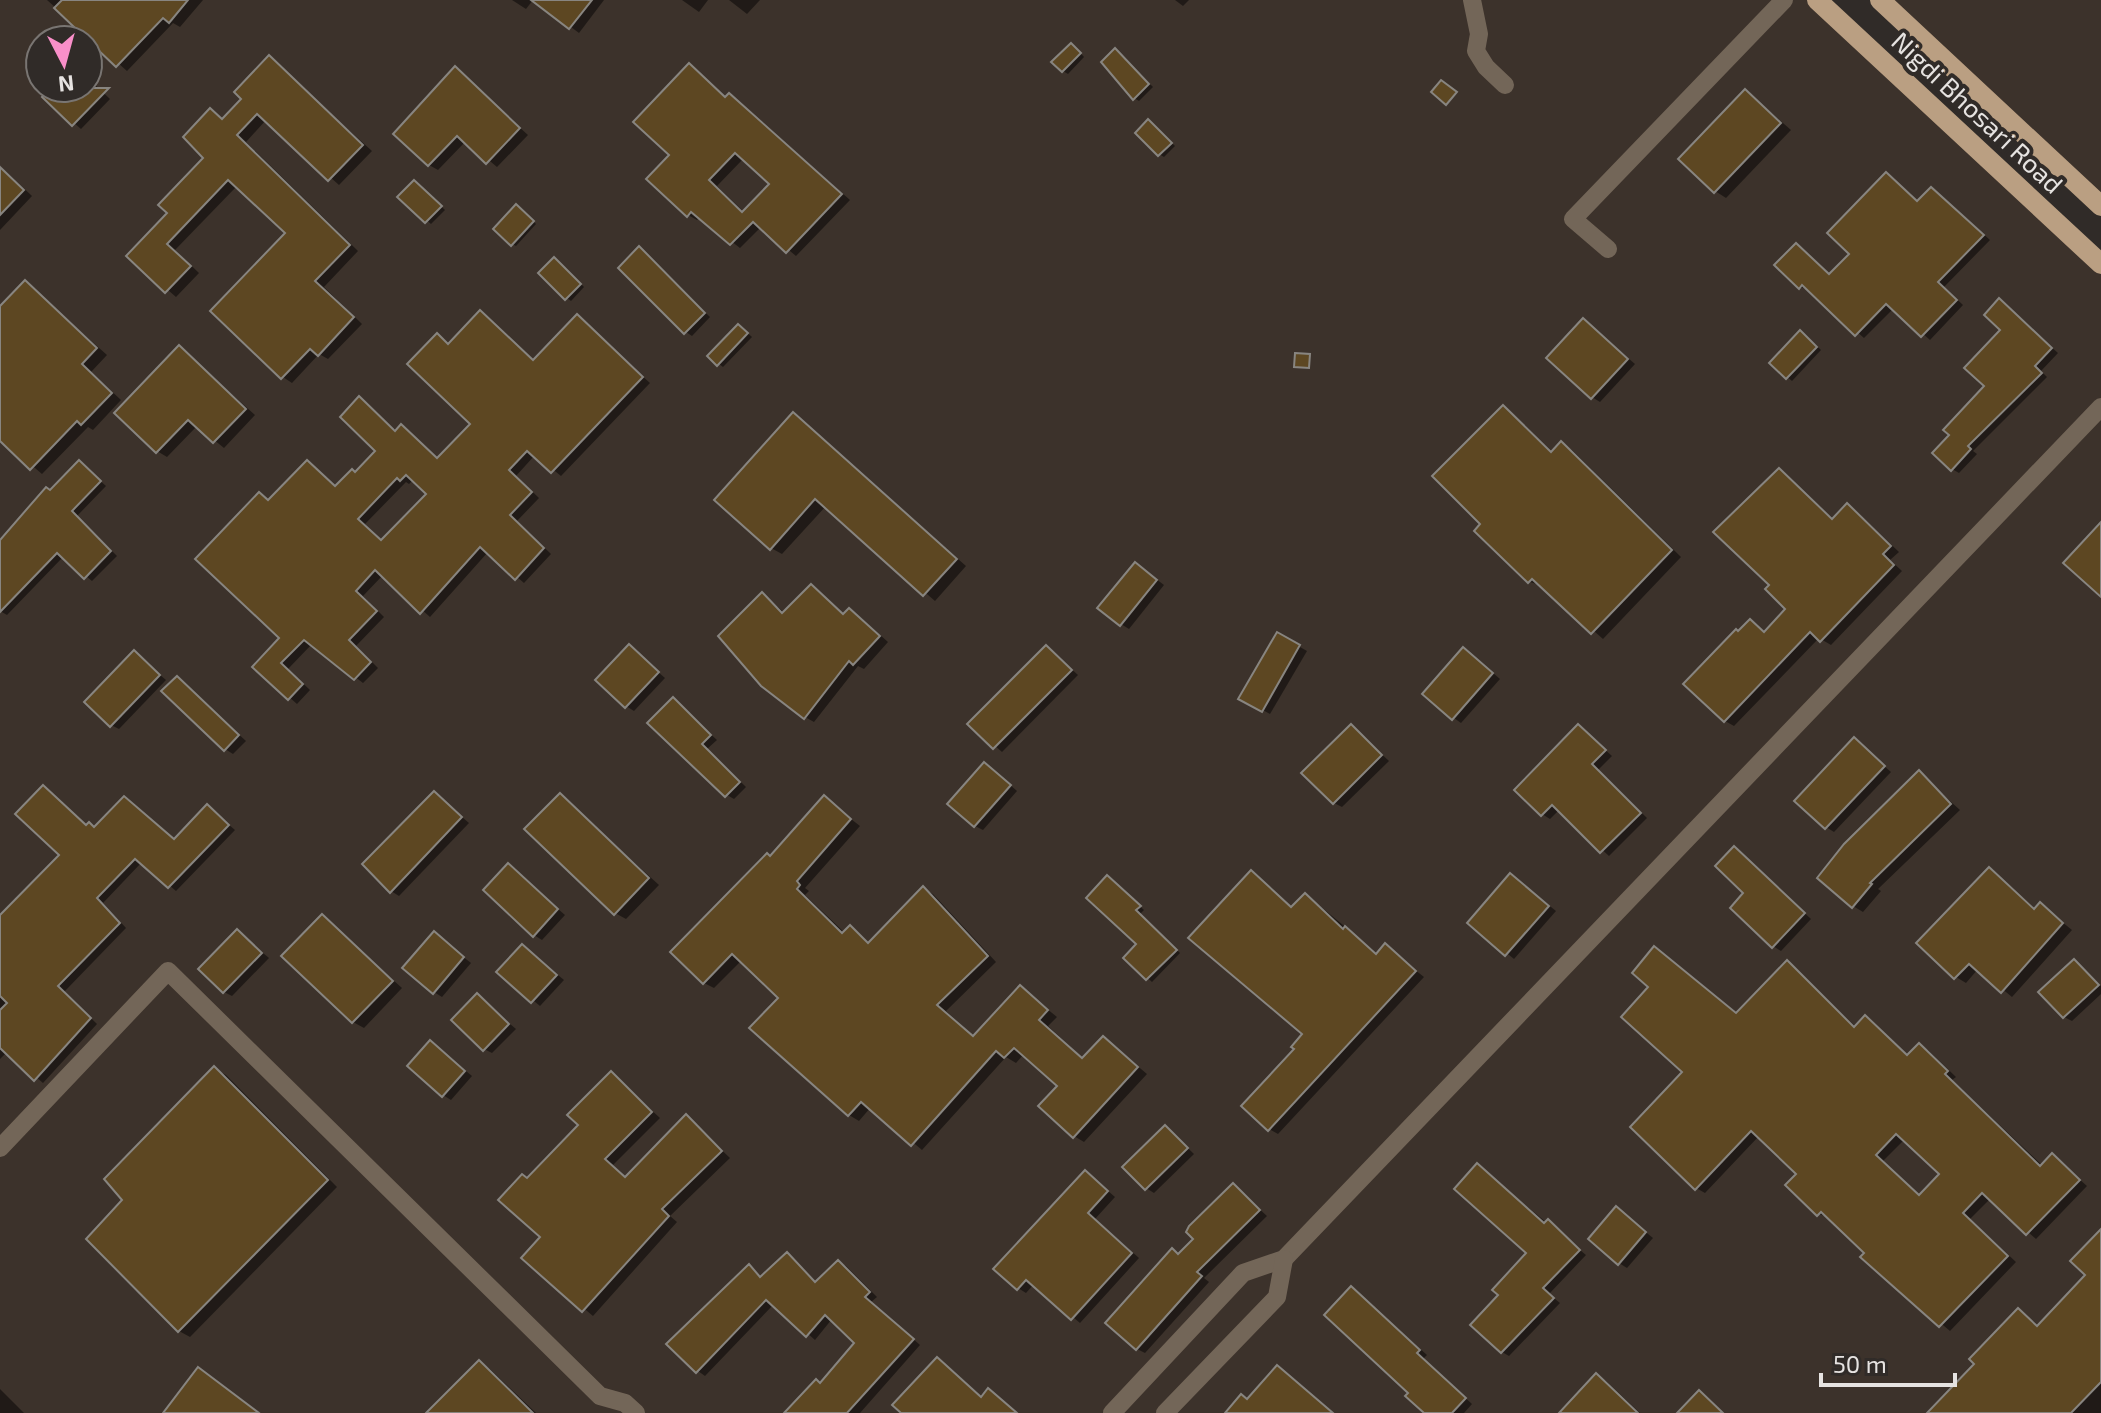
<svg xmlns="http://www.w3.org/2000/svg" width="2101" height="1413" viewBox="0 0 2101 1413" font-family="'Exo 2',sans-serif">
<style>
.built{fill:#3c322b;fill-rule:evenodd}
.shadow{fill:#0007;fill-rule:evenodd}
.building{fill:#5d4722;stroke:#888580;stroke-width:2;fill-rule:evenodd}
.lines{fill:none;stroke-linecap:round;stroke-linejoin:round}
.minor{stroke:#736658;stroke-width:18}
.major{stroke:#ba9f82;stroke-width:20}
.labels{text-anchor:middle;stroke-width:8;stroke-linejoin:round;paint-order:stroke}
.street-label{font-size:26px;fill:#e6e3e1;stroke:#302b28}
</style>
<rect width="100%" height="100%" fill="#302b28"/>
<g class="built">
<path d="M0,0h1809l292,270v1143h-2101zM40,40h48v48h-48z"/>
<polygon points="1891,0 2101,0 2101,196"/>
</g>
<g class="shadow">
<polygon points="47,0 203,0 180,27 173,23 127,71"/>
<polygon points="512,0 533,0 526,9"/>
<polygon points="535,0 604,0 579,33"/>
<polygon points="682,0 708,0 699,12"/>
<polygon points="729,0 760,0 747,14"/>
<polygon points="1175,0 1189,0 1183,6"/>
<polygon points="1076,48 1084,57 1068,74 1063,71"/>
<polygon points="1115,50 1153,87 1139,101 1134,98"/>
<polygon points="269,58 372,151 339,185 266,120 246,142 358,251 324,287 362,324 328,359 319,354 292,383 283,377 287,233 237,186 175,250 199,273 176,297 129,256 170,213 206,158 211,111 224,120 244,99"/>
<path d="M689,66l38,32 2,-3 9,6 112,99 -54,56 -35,-29 -21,21 -40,-31 -3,3 -9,-5zM744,158l28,26 -28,28 -27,-26z"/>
<polygon points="455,69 528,135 497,167 466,141 438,170 429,165"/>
<polygon points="88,78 110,99 81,129 44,97 53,88 88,88"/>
<polygon points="1746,91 1791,130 1726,198 1715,191"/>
<polygon points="1153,125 1175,146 1164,157 1159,154"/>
<polygon points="0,166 32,196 0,230"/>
<polygon points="1886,175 1918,202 1931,189 1939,194 1990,240 1944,287 1963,305 1930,340 1894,308 1864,338 1809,290 1800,287 1796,245 1831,275 1852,254"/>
<polygon points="419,185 445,210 431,224 400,197"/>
<polygon points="520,209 536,224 516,246 512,244"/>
<polygon points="639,249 710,317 692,336 686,332"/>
<polygon points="559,262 584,287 571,301 567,298"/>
<polygon points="25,282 107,355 91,372 121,400 93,430 88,427 42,474 0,438 0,309"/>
<polygon points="2000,301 2058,353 2041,371 2047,377 1973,451 1977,454 1959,473 1952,469 1951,435 1987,386 2003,330"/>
<path d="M481,313l54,48 42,-44 73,66 -89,93 -26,-21 -19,21 23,22 -22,23 34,33 -27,29 -36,-31 -58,65 -47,-42 -20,21 21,21 -28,29 22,22 -15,15 -51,-39 -24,25 22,21 -13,14 -42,-37 27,-29 -23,-144 11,7 37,-39 30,25 20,-13 21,-23 -19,-52 38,32 5,-4 8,5 29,27 34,-36 -36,-87 13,9zM414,479l15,14 -46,48 -18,-17 41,-42 3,2z"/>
<polygon points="1584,320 1635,364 1600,402 1592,397"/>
<polygon points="743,329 752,337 723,367 719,364"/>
<polygon points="1805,335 1821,350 1792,381 1771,363"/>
<polygon points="179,347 255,415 224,448 197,426 167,457 157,451"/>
<polygon points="1503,407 1553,452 1561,444 1572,450 1681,557 1603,639 1543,586 1530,582 1477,531 1483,524"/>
<polygon points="794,415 966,566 935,601 826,506 782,554 771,548"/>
<polygon points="79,462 106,486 77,516 117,556 92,581 63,557 7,615 0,611 0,541"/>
<polygon points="1779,471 1834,519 1847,506 1856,511 1899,552 1890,560 1902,571 1831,645 1819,638 1734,726 1725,721 1739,633 1751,621 1766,632 1788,609 1772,585"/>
<polygon points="1143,569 1164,585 1129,629 1121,624"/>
<polygon points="811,586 845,615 850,610 859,616 888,642 864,669 858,666 814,722 805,717 762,594 785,613"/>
<polygon points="1277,634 1307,651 1270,714 1241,698"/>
<polygon points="629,647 665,678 634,711 626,706"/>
<polygon points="1047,647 1078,675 1002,752 970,724"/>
<polygon points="134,653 166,680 119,729 111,725"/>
<polygon points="1471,654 1500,679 1461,723 1454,718"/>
<polygon points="177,678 246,741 233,754 225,749"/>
<polygon points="673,700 717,740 707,749 746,787 734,799 727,795"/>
<polygon points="1351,726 1389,761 1342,807 1334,803"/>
<polygon points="1579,726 1612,756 1598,770 1647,818 1609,856 1559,810 1550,819 1542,814"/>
<polygon points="1854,740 1891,772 1834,832 1826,827"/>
<polygon points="992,769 1017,791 983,830 975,826"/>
<polygon points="1919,773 1960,810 1878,889 1881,891 1863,912 1853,906"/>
<polygon points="44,787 87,826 96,828 125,798 175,840 208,807 235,830 176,891 142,862 103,903 126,928 64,992 97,1024 43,1083 7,1052 0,1059 0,918 62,855"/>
<polygon points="434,793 469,823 399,896 391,891"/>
<polygon points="560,795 659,885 626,919 615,913"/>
<polygon points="824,798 860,826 805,888 809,891 805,895 845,933 850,928 870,944 924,889 933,894 996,962 946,1011 975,1037 1020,987 1057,1017 1048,1026 1084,1059 1104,1038 1147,1074 1084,1142 1074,1136 1060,1086 1024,1054 1016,1063 1006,1057 922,1150 871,1107 859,1121 849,1115 752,1028 781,998 742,960 714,988 704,983 772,858"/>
<polygon points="1735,849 1811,919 1781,951 1773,946 1746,893"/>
<polygon points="508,866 565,915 542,940 534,935"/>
<polygon points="1990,869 2036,910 2041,905 2072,930 2012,997 1978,969 1966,983 1956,977"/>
<polygon points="1251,872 1293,908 1305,896 1314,901 1378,954 1385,946 1424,977 1278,1134 1269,1129 1305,1034"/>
<polygon points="1511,875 1556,911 1514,959 1470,923"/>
<polygon points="1112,880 1144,910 1140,914 1180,953 1152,982 1126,958 1139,944"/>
<polygon points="322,916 402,988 364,1028 353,1022"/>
<polygon points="238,932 269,958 232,996 224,992"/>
<polygon points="434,934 471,963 442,997 434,992"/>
<polygon points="523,946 564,980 540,1006 499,972"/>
<polygon points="2075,961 2101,986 2101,994 2072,1021 2064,1017"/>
<path d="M1788,963l68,64 9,-9 44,38 10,-11 9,5 28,27 -4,3 91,86 10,-10 34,30 -51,53 -46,-40 -20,20 46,43 -66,69 -87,-74 3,-4 -37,-36 -11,-3 -19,-40 -40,-38 -54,57 -9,-5 42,-174zM1905,1139l37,35 -21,22 -38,-35z"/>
<polygon points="477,996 516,1029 492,1053 484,1049"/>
<polygon points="431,1042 472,1076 451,1100 443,1095"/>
<polygon points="215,1069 226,1075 337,1187 190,1337 179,1331 124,1200"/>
<polygon points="611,1073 660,1118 613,1165 627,1178 687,1117 730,1158 670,1216 677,1222 593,1316 524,1258 543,1237 528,1180 580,1125"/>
<polygon points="1166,1127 1194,1154 1154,1193 1146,1188"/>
<polygon points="1478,1166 1586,1255 1549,1294 1560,1303 1509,1356 1502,1352 1501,1295 1528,1253"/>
<polygon points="1086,1172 1115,1197 1095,1219 1139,1258 1080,1323 1034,1284 1026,1293 1018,1288"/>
<polygon points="1233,1185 1267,1216 1204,1278 1209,1282 1145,1353 1137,1349 1180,1255"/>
<polygon points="1617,1209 1653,1238 1627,1268 1619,1263"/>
<polygon points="2101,1232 2101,1413 1930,1413 1977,1364 2019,1310 2039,1326 2088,1275"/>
<polygon points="787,1254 817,1283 838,1262 846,1266 877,1297 871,1302 920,1345 860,1413 787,1413 821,1384 857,1343 832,1319 815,1340 774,1304 705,1376 698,1371 749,1267 762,1277"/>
<polygon points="1352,1288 1427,1355 1423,1359 1472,1404 1464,1413 1427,1413"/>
<polygon points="479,1362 490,1369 536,1413 442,1413"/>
<polygon points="1596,1375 1606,1381 1640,1413 1562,1413"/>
<polygon points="0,1389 24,1413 0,1413"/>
</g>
<g class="building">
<polygon points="62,0 188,0 169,23 163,18 116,67 54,8"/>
<polygon points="531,0 592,0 569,29"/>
<polygon points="1071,43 1081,53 1062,72 1051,62"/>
<polygon points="1115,48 1149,84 1133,100 1101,62"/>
<polygon points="269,55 363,145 328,181 257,114 237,135 350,245 315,281 354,317 318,356 310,349 281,379 210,311 285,233 228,180 167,244 191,266 165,293 126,256 167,213 158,205 203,158 183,137 210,108 222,119 241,99 234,92"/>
<path d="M689,63l36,34 4,-4 113,101 -56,59 -33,-31 -23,23 -39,-33 -4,5 -41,-38 23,-24 -36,-33zM735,153l34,31 -27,28 -33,-32z"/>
<polygon points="455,66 520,128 486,164 457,136 428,166 393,134"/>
<polygon points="1441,80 1457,92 1446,105 1431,92"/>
<polygon points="50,88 109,88 72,126 42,97"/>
<polygon points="1745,89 1781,123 1714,193 1678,159"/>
<polygon points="1148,119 1172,143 1158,156 1135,133"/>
<polygon points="0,167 24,190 0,215"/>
<polygon points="1886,172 1917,201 1931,187 1984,235 1938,282 1957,300 1921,337 1886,304 1855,336 1802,285 1799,289 1774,265 1796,243 1829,274 1849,254 1827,233"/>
<polygon points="414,180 442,206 425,223 397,197"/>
<polygon points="516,204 534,221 511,246 493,229"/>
<polygon points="639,246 705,313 684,334 618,268"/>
<polygon points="554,257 581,284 565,300 538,273"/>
<polygon points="25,280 97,348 82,364 112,393 81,425 77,421 30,470 0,441 0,306"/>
<polygon points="1999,298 2052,348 2035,366 2042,373 1968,446 1971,449 1951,471 1932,453 1949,435 1943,430 1984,386 1964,368 2000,330 1984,315"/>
<path d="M480,310l53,50 44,-46 66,63 -92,96 -24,-22 -18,19 23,22 -22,23 34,33 -29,32 -35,-33 -60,67 -45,-44 -19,21 21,20 -28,29 22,22 -17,18 -50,-40 -23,23 22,21 -15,16 -36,-33 27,-29 -84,-79 64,-67 9,8 39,-40 28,26 17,-17 3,3 20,-21 -35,-34 19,-21 36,35 6,-7 36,34 33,-34 -63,-60 30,-31 11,11zM406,475l20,19 -45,46 -23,-21 39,-41 3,3z"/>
<polygon points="1583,318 1628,359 1591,399 1546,358"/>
<polygon points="738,324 748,333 717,366 707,356"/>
<polygon points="1800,330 1817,347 1786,379 1769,363"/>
<polygon points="179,345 246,409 213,443 188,420 156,453 114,413"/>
<polygon points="1295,353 1310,354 1309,368 1294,367"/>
<polygon points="1503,405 1551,452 1561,441 1672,550 1591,634 1532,579 1528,583 1474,531 1480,524 1432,476"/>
<polygon points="793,412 957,559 923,596 815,499 770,550 714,500"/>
<polygon points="79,460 101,481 72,511 111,551 84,579 57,553 0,612 0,540 46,487 50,490"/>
<polygon points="1779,468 1832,519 1847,503 1891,546 1883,554 1894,565 1820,642 1810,632 1724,722 1683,684 1736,629 1738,631 1750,619 1764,632 1785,609 1765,589 1769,585 1713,532"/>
<polygon points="2101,522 2101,597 2063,563"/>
<polygon points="1135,562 1157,580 1120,626 1097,608"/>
<polygon points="811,584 843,614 849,608 880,636 853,665 849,661 804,719 761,686 718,636 762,592 782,613"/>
<polygon points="1277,632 1300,645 1262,712 1238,699"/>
<polygon points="629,644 659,672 625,708 595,680"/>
<polygon points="1046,645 1072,670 993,749 967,724"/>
<polygon points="1463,647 1493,673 1452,720 1422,694"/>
<polygon points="134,650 160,675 110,727 84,702"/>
<polygon points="177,676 239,735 224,751 161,691"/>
<polygon points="673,697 711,735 702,744 740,782 725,797 647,723"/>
<polygon points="1351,724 1382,755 1333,804 1301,773"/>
<polygon points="1578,724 1606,750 1592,764 1641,813 1600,853 1552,805 1541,816 1514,790"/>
<polygon points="1854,737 1885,766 1825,829 1794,801"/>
<polygon points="984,762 1011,785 974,827 947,804"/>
<polygon points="1919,770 1951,804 1870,883 1872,884 1852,908 1817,878 1844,844"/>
<polygon points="43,785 86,825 89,822 94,827 124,796 174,839 207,804 229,825 168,888 135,859 97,898 120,923 58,986 91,1018 34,1081 0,1048 0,1010 7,1003 0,996 0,915 59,855 15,814"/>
<polygon points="434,791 462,817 390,893 362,864"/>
<polygon points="560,793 649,878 614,915 524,829"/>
<polygon points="824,795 851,819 797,881 800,885 797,889 842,933 850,925 868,943 923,886 988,956 937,1005 973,1036 1020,985 1048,1010 1039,1020 1082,1058 1103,1036 1138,1067 1073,1138 1038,1106 1057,1086 1014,1048 1004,1058 996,1051 911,1146 861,1102 848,1116 749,1028 778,998 732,954 703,984 670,952 767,853 770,856"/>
<polygon points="1734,846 1805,913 1772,948 1730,908 1743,893 1715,866"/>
<polygon points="508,863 558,909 533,937 483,890"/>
<polygon points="1989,867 2034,909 2040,902 2063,923 2001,993 1969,964 1954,979 1916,943"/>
<polygon points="1251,870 1291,907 1305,893 1343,929 1345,926 1376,954 1385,943 1416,971 1268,1131 1241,1106 1294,1049 1291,1047 1302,1034 1188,938"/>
<polygon points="1510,873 1549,906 1505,956 1467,923"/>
<polygon points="1107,875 1141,906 1136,910 1177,950 1146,980 1123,958 1136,944 1086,898"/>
<polygon points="322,914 393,981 352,1023 281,956"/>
<polygon points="237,929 262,953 223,993 198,969"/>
<polygon points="434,931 464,957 433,994 402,968"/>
<polygon points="522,944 557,975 531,1003 496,972"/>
<path d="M1654,946l82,67 51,-53 67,67 11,-12 42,40 12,-12 29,28 -3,3 95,92 12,-13 28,27 -54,55 -44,-42 -19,20 45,43 -69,71 -79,-70 4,-4 -43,-41 -4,4 -32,-31 11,-11 -45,-43 -56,59 -65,-63 52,-55 -61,-55 27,-30 -16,-14zM1896,1134l43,40 -20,21 -43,-40z"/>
<polygon points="2074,959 2099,985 2063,1018 2038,992"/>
<polygon points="477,993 509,1024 483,1051 451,1020"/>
<polygon points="430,1040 465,1071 442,1097 407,1066"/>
<polygon points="214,1066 328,1180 178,1332 86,1239 122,1200 104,1179"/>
<polygon points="611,1071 652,1112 605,1159 625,1177 686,1114 722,1151 662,1209 669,1216 582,1312 521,1258 540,1237 498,1200 522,1174 527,1178 578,1125 567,1115"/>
<polygon points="1165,1125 1188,1148 1145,1190 1122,1167"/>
<polygon points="1477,1163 1544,1223 1548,1219 1580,1250 1543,1288 1554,1298 1501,1353 1470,1325 1498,1295 1492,1290 1526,1253 1454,1189"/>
<polygon points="1085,1170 1108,1191 1088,1213 1132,1253 1071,1320 1026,1280 1017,1290 993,1269"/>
<polygon points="1233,1183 1260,1210 1197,1272 1202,1276 1136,1350 1105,1323 1172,1248 1178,1254 1193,1239 1186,1232 1189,1226"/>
<polygon points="1616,1206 1646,1232 1618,1265 1588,1239"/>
<polygon points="2101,1229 2101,1382 2071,1413 1927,1413 1974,1364 1969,1359 2018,1308 2037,1326 2085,1275 2070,1261"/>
<polygon points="787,1252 815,1282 838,1260 870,1292 865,1297 914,1339 847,1413 784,1413 816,1379 820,1383 854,1343 825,1315 806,1337 766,1300 696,1373 666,1344 749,1264 760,1277"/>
<polygon points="1351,1286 1420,1350 1417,1353 1466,1398 1452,1413 1424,1413 1405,1396 1408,1393 1324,1315"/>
<polygon points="937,1357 981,1397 988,1388 1017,1413 901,1413 892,1405"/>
<polygon points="479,1360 533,1413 426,1413"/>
<polygon points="1277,1365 1333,1413 1225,1413 1241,1394 1247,1399"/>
<polygon points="198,1367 259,1413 163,1413"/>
<polygon points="1596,1373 1638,1413 1559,1413"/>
<polygon points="1699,1390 1723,1413 1677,1413"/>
</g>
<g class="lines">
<g class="minor">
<polyline points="1472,0 1479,34 1476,51 1486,67 1505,85"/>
<polyline points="1608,249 1573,219 1784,0"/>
<polyline points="0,1148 168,971 600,1396 625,1403 636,1413"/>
<polyline points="1112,1413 1243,1273 1284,1259 2101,407"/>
<polyline points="1165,1413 1277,1297 1284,1259"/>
</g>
<g class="major">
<polyline points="1817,0 2101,264"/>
<polyline points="1880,0 2101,206"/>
</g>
</g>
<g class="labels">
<g class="street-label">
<text transform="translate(1977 113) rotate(43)" y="9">Nigdi Bhosari Road</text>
</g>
</g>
<g transform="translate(64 64) rotate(174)"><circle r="38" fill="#302b28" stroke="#797572" stroke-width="2"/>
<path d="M0-6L14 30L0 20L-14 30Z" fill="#f98fc9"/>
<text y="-12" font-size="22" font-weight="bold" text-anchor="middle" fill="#e6e3e1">N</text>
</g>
<path d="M1821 1373v12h134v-12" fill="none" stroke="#e6e3e1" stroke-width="4"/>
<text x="1833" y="1373" font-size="24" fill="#e6e3e1" stroke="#302b28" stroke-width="6" paint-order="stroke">50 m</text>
</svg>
